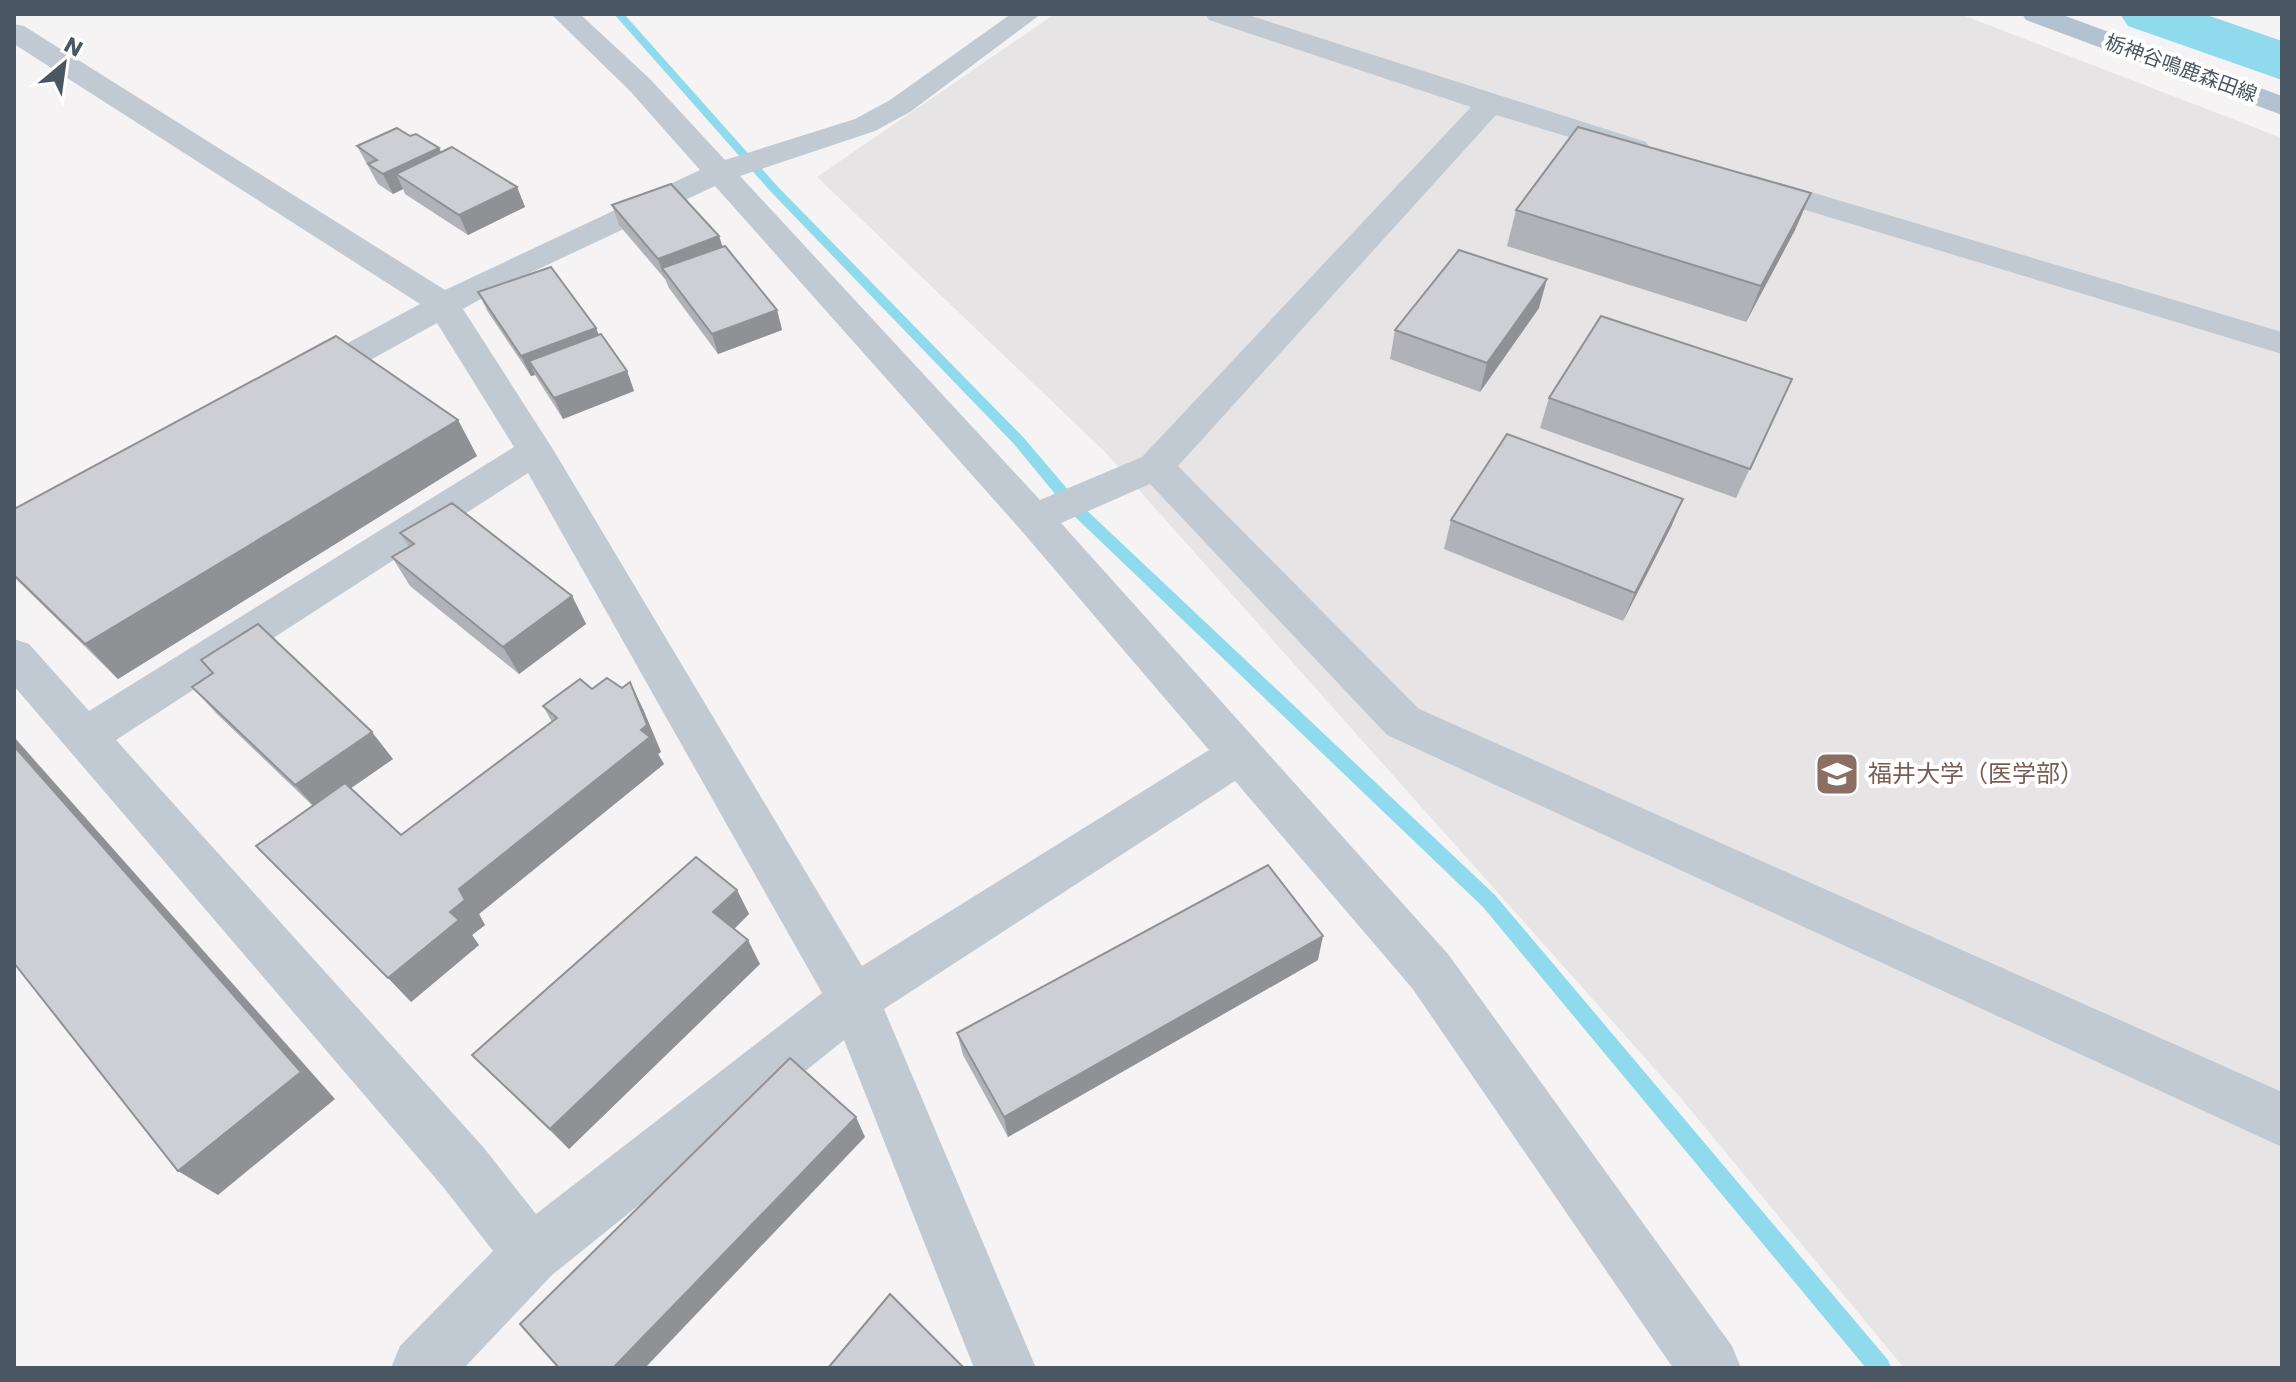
<svg xmlns="http://www.w3.org/2000/svg" width="2296" height="1382" viewBox="0 0 2296 1382" font-family="Poppins,'Noto Sans JP',sans-serif">
<style>
.education{fill:#e6e4e5}
.lines{fill:none;stroke-linecap:round;stroke-linejoin:round}
.stream{fill:#90daee;fill-rule:evenodd}
.river{fill:#90daee;fill-rule:evenodd}
.minor{fill:#c1cad2;fill-rule:evenodd}
.major{fill:#b3c2d1;fill-rule:evenodd}
.wall{fill:#b0b2b7}
.shaded-wall{fill:#909195}
.building{fill:#cdcfd5;stroke:#909195;stroke-width:2}
.labels{text-anchor:middle;stroke-width:8;stroke-linejoin:round;paint-order:stroke}
.far-street-label{font-size:20px;fill:#4a5661;stroke:#fff}
.education-label{font-size:24px;fill:#785e54;stroke:#fff;text-anchor:start}
</style>
<rect width="100%" height="100%" fill="#f5f3f3"/>
<polygon class="education" points="1055,14 1960,14 2282,138 2282,1368 1904,1368 1679,1096 1105,452 817,177"/>
<g class="lines">
<polygon class="stream" points="614,14 624,14 779,188 1024,438 1080,504 1495,895 1888,1360 1891,1368 1866,1368 1483,907 1070,512 1014,444 771,192"/>
<polygon class="river" points="2120,14 2204,14 2282,41 2282,80 2128,26"/>
<g class="minor">
<path d="M551,14h29l70,65 75,81 130,-41 35,-19 121,-86h30l-131,98 -35,19 -135,45 300,324 102,-43 329,-350 -262,-87 -4,-6h40l401,128 4,6 -4,6 -11,3 -139,-42 -318,351 241,243 863,383v55l-895,-412 -237,-251 -89,39 387,431 284,392 9,22h-68l-261,-380 -177,-207 -351,228 152,359h-62l-130,-328 -292,235 -88,93h-73l9,-22 93,-95 -49,-63 -430,-502v-47l15,5 60,67 425,-264 -77,-124 -117,65 -13,4 -13,-4 -5,-8 5,-8 126,-68 -406,-260v-20l10,2 421,264 255,-120 -70,-79zM715,186l305,343 189,221 -347,216 -308,-515 -91,-142 46,-26zM528,473l294,520 -286,221 -52,-66 -368,-408z"/>
<polygon points="1750,174 2282,332 2282,354 1739,190 1734,183 1739,176"/>
</g>
<polygon class="major" points="2022,14 2060,14 2282,96 2282,115 2026,20"/>
</g>
<g class="wall">
<polygon points="410,136 439,148 441,152 517,187 525,207 468,235 405,194 403,189 393,194 378,184 357,146"/>
<polygon points="1811,193 1795,230 1746,322 1507,246 1516,210"/>
<polygon points="612,205 719,236 723,247 777,310 782,330 718,354 669,288 665,279 619,225"/>
<polygon points="478,292 596,328 599,335 627,371 634,391 563,419 535,375 531,376 488,312"/>
<polygon points="1539,308 1480,392 1390,359 1395,330"/>
<polygon points="1792,379 1736,498 1540,428 1549,398"/>
<polygon points="458,420 477,456 118,679 14,577 14,509"/>
<polygon points="1683,499 1671,527 1623,621 1444,549 1451,520"/>
<polygon points="400,533 572,596 586,624 519,674 410,586 392,557 409,547"/>
<polygon points="201,660 393,759 351,788 401,835 552,722 543,706 592,689 643,709 661,752 658,754 664,764 479,914 485,925 472,935 479,945 411,1002 313,806 217,714 192,687 212,673"/>
<polygon points="737,890 749,914 734,929 760,964 569,1149 472,1055"/>
<polygon points="1318,960 1008,1137 963,1055 957,1033"/>
</g>
<g class="shaded-wall">
<polygon points="439,148 448,168 396,174 403,189 393,194 383,174"/>
<polygon points="517,187 525,207 468,235 459,215"/>
<polygon points="1811,193 1795,230 1746,322 1761,286"/>
<polygon points="719,236 725,256 662,268 665,279 658,259"/>
<polygon points="1547,279 1539,308 1480,392 1487,363"/>
<polygon points="777,310 782,330 718,354 712,334"/>
<polygon points="596,328 604,348 529,361 535,375 531,376 521,356"/>
<polygon points="627,371 634,391 563,419 554,398"/>
<polygon points="458,420 477,456 118,679 85,644"/>
<polygon points="1683,499 1671,527 1623,621 1635,593"/>
<polygon points="572,596 586,624 519,674 503,647"/>
<polygon points="630,682 643,709 661,752 658,754 664,764 479,914 485,925 472,935 479,945 411,1002 388,978 450,912 459,889 641,730"/>
<polygon points="372,732 393,759 318,811 295,785"/>
<polygon points="14,737 335,1099 218,1195 178,1171 14,746"/>
<polygon points="737,890 749,914 726,937 713,912"/>
<polygon points="1323,936 1318,960 1008,1137 1004,1117"/>
<polygon points="748,940 760,964 569,1149 550,1129"/>
<polygon points="856,1117 865,1137 645,1368 613,1368"/>
</g>
<g class="building">
<polygon points="1578,127 1811,193 1761,286 1516,210"/>
<polygon points="397,128 410,136 416,134 439,148 383,174 368,164 377,160 357,146"/>
<polygon points="452,147 517,187 459,215 396,174"/>
<polygon points="671,184 719,236 658,259 612,205"/>
<polygon points="725,246 777,310 712,334 662,268"/>
<polygon points="1459,250 1547,279 1487,363 1395,330"/>
<polygon points="551,267 596,328 521,356 478,292"/>
<polygon points="1601,316 1792,379 1750,469 1549,398"/>
<polygon points="601,334 627,371 554,398 529,361"/>
<polygon points="336,336 458,420 85,644 14,575 14,509"/>
<polygon points="1507,434 1683,499 1635,593 1451,520"/>
<polygon points="452,503 572,596 503,647 392,557 414,544 400,533"/>
<polygon points="258,624 372,732 295,785 192,687 213,673 201,660"/>
<polygon points="607,678 622,688 630,682 647,725 641,730 650,737 459,889 465,900 450,912 459,920 388,978 256,846 345,783 401,835 557,718 543,706 580,679 592,689"/>
<polygon points="14,746 301,1072 178,1171 14,963"/>
<polygon points="696,857 737,890 713,912 748,940 550,1129 472,1055"/>
<polygon points="1268,865 1323,936 1004,1117 957,1033"/>
<polygon points="790,1058 856,1117 613,1368 559,1368 520,1324"/>
<polygon points="890,1294 964,1368 828,1368"/>
</g>
<defs>
<g id="university-square" transform="scale(2.3)"><rect x="-9" y="-9" width="18" height="18" rx="4" fill="#8d6e63" stroke="#fff"/><path d="M0-5L7-2L0 1L-7-2ZM-4 1L0 2.5L4 1V4Q0 6-4 4Z" fill="#fff"/></g>
</defs>
<g fill-rule="evenodd">
<use href="#university-square" x="1837" y="774"/>
</g>
<g class="labels">
<g class="far-street-label">
<text transform="translate(2181 68) rotate(20)" y="7">栃神谷鳴鹿森田線</text>
</g>
<g class="education-label">
<text x="1868" y="782">福井大学（医学部）</text>
</g>
</g>
<rect width="2296" height="1382" fill="none" stroke="#4a5661" stroke-width="32"/>
<g transform="translate(64 64) rotate(29)" stroke="#ffffff" stroke-width="6" paint-order="stroke">
<path d="M0-6L14 30L0 20L-14 30Z" fill="#4a5661"/>
<text y="-12" font-size="22" font-weight="bold" text-anchor="middle" fill="#4a5661">N</text>
</g>
</svg>
